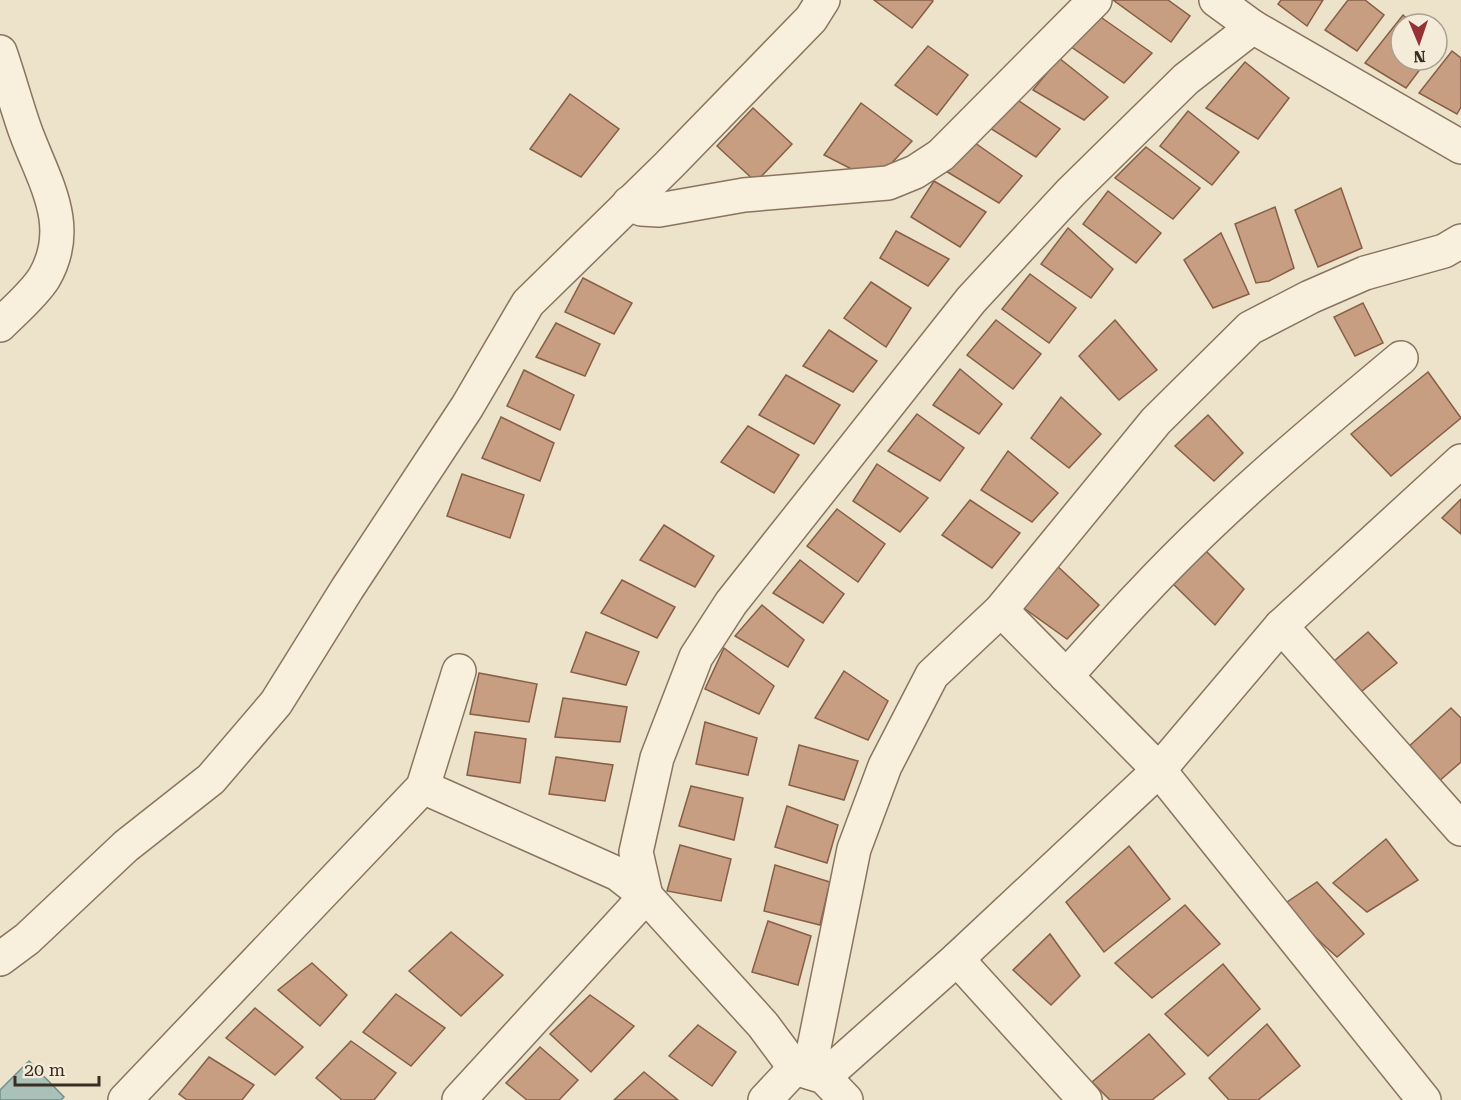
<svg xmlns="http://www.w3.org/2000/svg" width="1461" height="1100" viewBox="0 0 1461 1100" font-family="'Roboto Serif',serif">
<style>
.water{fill:#aac1ba;stroke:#719088;stroke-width:1.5}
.building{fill:#c89e82;stroke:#865f46;stroke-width:1.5}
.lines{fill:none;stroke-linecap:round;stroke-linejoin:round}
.minor-casing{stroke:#89755f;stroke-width:36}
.minor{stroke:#f8efdd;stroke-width:33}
</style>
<rect width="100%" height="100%" fill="#ede2ca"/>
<polygon class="water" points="29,1061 64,1097 61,1100 0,1100 0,1090"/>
<g class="building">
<polygon points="874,0 932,0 933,1 912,28"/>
<polygon points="1113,0 1168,0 1190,16 1171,42"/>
<polygon points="1281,0 1323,0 1307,26 1278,4"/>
<polygon points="1348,0 1365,0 1384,15 1357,51 1325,30"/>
<polygon points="1092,11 1152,53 1124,83 1067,44"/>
<polygon points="1403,15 1414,24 1401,24 1401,60 1427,60 1406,88 1365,63"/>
<polygon points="928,46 968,75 937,115 895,85"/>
<polygon points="1452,51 1461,58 1461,107 1457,114 1419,93"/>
<polygon points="1059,58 1108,97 1084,120 1033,90"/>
<polygon points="1245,62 1289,98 1258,139 1206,108"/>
<polygon points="1006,92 1060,129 1036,157 982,123"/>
<polygon points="570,94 619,129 581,177 530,149"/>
<polygon points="861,103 912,141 875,181 824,155"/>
<polygon points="753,108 792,144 756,182 717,146"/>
<polygon points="1188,111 1239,152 1212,185 1160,146"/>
<polygon points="968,138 1022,176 999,203 944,170"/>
<polygon points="1146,147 1200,188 1173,219 1115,178"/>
<polygon points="934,181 986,212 960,247 911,217"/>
<polygon points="1341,188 1362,248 1318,267 1295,210"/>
<polygon points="1108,191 1161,233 1136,263 1083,224"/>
<polygon points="1275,207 1294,268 1269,281 1256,283 1235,224"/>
<polygon points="1068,228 1113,269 1091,298 1041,264"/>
<polygon points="896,231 949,259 928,286 880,258"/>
<polygon points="1221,233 1249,294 1213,308 1184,260"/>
<polygon points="1030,274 1076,308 1049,343 1002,309"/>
<polygon points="583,278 632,303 614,334 565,312"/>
<polygon points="871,282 911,308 886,347 844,318"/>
<polygon points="1363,303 1383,343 1355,356 1334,317"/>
<polygon points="996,320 1041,354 1013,389 967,355"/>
<polygon points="1115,320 1157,370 1119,400 1079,356"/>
<polygon points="556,323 600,344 585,376 536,357"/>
<polygon points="829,330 877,361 853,392 803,366"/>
<polygon points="960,369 1002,404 979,434 933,405"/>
<polygon points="524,370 574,395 560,430 507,406"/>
<polygon points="1428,372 1461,418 1391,476 1351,434"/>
<polygon points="786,375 840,405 814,444 759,415"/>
<polygon points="1061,397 1101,434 1069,468 1031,438"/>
<polygon points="917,414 964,448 940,481 888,451"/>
<polygon points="1208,415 1243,453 1214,481 1175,446"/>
<polygon points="501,417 554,443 540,481 482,458"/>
<polygon points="748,426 799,455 774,493 721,462"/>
<polygon points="1008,451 1058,493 1032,522 981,490"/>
<polygon points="877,464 928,498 900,532 853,501"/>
<polygon points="462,474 524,495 510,538 447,516"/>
<polygon points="1461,499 1461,534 1442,518"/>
<polygon points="970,500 1020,533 992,568 942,535"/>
<polygon points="837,509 885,544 858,582 807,546"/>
<polygon points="664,525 714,556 695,587 640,560"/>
<polygon points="1202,547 1244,589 1215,625 1168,579"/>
<polygon points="800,560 844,594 823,623 773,593"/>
<polygon points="1054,563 1099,605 1067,639 1021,606"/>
<polygon points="622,580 675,607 657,638 601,613"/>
<polygon points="762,605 804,640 788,667 735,636"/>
<polygon points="586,632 639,652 626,685 571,672"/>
<polygon points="1368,632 1397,663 1357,695 1326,668"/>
<polygon points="724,648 774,686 759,714 705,689"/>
<polygon points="844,671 888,701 868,740 815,718"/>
<polygon points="479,673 537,684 529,722 470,714"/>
<polygon points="563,698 627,707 620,742 555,737"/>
<polygon points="1451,708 1461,718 1461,762 1438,782 1406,749"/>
<polygon points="705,722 757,738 748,775 696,764"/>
<polygon points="475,732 526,739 520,783 467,775"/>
<polygon points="799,745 858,761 844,800 789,785"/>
<polygon points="556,757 613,765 605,801 549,794"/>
<polygon points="691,786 743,798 734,840 679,826"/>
<polygon points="787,806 838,825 827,863 775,847"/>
<polygon points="1386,839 1418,880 1367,912 1333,883"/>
<polygon points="680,845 731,859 721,901 667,891"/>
<polygon points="1129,846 1170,899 1104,952 1066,902"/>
<polygon points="775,865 830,882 820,925 764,911"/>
<polygon points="1317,882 1364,934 1337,957 1281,906"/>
<polygon points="1185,905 1220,944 1152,998 1115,963"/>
<polygon points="768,921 811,936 798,985 752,972"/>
<polygon points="451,932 503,975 461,1016 409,971"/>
<polygon points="1050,934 1080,976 1051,1005 1013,970"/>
<polygon points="312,963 347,995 320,1026 278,990"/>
<polygon points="1223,964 1260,1009 1208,1056 1165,1014"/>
<polygon points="396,994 445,1028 411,1066 363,1032"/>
<polygon points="590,995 634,1026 591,1072 550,1034"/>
<polygon points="255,1008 303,1047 275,1075 226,1038"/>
<polygon points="1267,1024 1300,1066 1258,1100 1229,1100 1209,1078"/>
<polygon points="698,1025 736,1052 712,1086 669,1056"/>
<polygon points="1149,1034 1185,1074 1152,1100 1110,1100 1092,1082"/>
<polygon points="351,1041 396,1073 374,1100 342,1100 316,1078"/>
<polygon points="540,1047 578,1080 559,1100 527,1100 506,1083"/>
<polygon points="209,1057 254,1085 242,1100 187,1100 179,1094"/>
<polygon points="644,1072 678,1100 614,1100"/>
</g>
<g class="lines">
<g class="minor-casing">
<g id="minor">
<polyline points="1216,0 1253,27 1461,147"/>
<path d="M0,52c9,26 16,52 25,78 18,50 50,95 19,148 -10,16 -31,34 -44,47"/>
<polyline points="629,203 641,209 659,210 744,195 888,183 915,172 941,155 1095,0"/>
<polyline points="1001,610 1159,770 1424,1100"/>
<polyline points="1281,626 1461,829"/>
<path d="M1066,676c25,-27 49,-55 74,-81 80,-86 171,-162 261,-237"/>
<polyline points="423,787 618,874 646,896 763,1025 795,1068 824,1077 846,1100"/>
<polyline points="0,959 27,939 126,846 211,779 276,703 347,589 467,407 528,303 669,165 811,19 823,0"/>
<polyline points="957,959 1085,1100"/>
<polyline points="809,1072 854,849 885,766 932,675 1001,610 1156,421 1250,328 1310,297 1365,273 1444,251 1461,241"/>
<polyline points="824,1077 957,959 1159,770 1281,626 1461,461"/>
<polyline points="125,1100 423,787 459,671"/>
<polyline points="459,1100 646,896 636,852 657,758 696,657 731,603 971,300 1071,192 1186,79 1253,27"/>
<polyline points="765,1100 795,1068"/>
</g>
</g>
<use href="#minor" class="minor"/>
</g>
<g transform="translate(1419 42) rotate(178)"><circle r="28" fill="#f4ecd9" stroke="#aaa090" stroke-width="1.5"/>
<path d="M0-4.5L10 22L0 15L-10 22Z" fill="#943234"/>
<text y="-9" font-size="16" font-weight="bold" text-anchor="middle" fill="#3a2d22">N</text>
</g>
<path d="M15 1076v9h84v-9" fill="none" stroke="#3a2d22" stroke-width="3"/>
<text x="24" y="1076" font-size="18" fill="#3a2d22" stroke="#f4ecd9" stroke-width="4.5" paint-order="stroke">20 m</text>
</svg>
